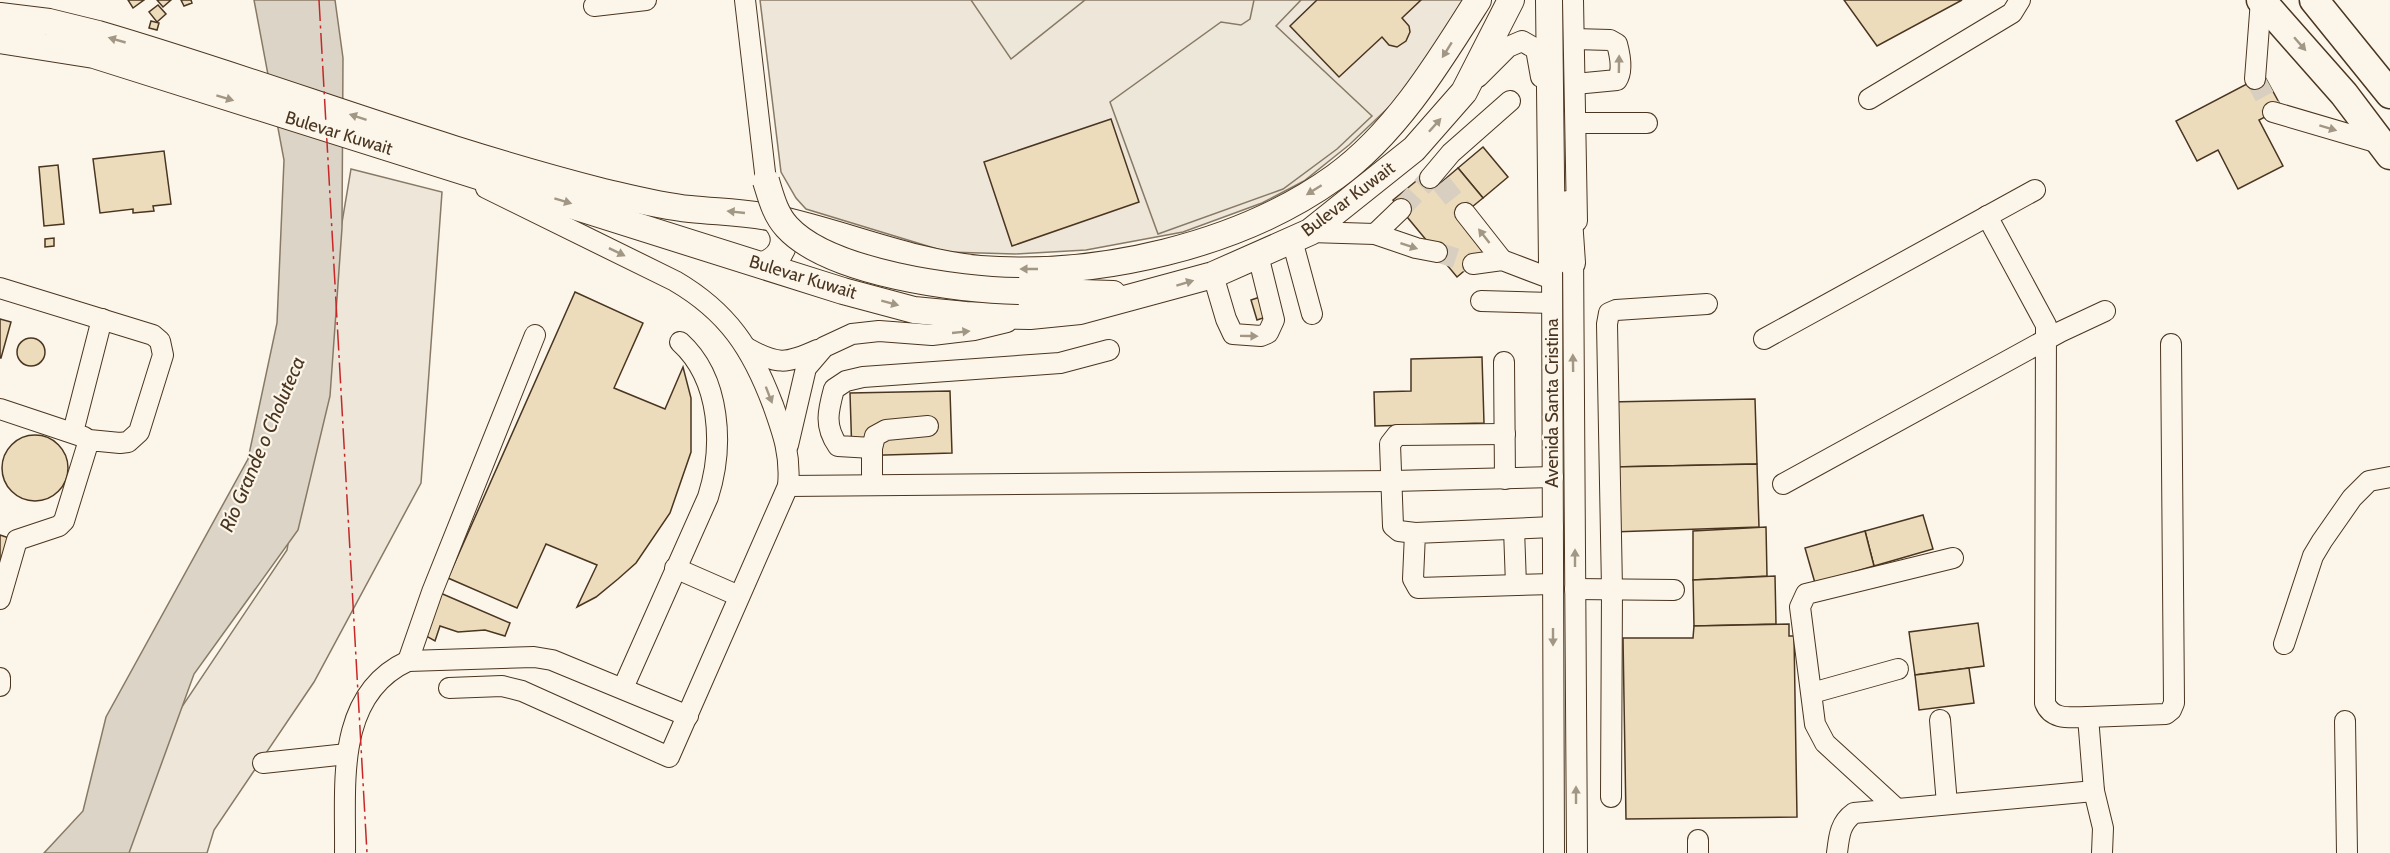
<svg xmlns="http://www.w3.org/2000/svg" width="2390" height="853" viewBox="0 0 2390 853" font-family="Cabin,sans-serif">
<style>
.green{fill:#ede6d9;stroke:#887966;stroke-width:1.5}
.parking{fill:#ede7d9;stroke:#887966;stroke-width:1.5}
.water{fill:#dcd4c6;stroke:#887966;stroke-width:1.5}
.building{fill:#ecdcbc;stroke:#4a3520;stroke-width:1.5}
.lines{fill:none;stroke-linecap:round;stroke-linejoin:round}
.minor-tunnel{stroke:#d8cfc1;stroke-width:20;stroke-dasharray:20 10;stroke-linecap:butt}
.minor-casing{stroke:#4a3520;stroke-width:22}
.major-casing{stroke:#4a3520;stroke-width:28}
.highway-casing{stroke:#4a3520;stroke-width:31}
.minor{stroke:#fbf6e9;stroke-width:20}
.major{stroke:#fbf6e9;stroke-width:26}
.highway{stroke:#fbf6e9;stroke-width:28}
.major-bridge-casing{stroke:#4a3520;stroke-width:28;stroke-linecap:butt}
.major-bridge{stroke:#fbf6e9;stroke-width:26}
.power{stroke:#c62828;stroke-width:1.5;stroke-dasharray:21 4.5 3 4.5;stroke-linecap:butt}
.oneway{fill:#a29684}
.labels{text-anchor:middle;stroke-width:4.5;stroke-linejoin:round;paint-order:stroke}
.street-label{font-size:18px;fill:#4a3520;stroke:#fbf6e9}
.water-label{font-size:20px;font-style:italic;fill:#4a3520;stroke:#fbf6e9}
</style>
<rect width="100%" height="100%" fill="#fbf6e9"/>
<g class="green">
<polygon points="760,0 1467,0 1409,88 1349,145 1304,181 1262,203 1183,232 1086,250 1015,254 947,252 806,209 796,198 781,172"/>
<polygon points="351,169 442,192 421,483 314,682 214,830 207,853 123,853 165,732 287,550"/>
</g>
<g class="parking">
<polygon points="971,0 1085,0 1011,59"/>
<polygon points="1254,0 1301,0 1276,26 1372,116 1337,149 1283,189 1158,234 1110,102 1221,22 1241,25 1250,19"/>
</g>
<polygon class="water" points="254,0 335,0 343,58 342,228 330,396 298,530 194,674 129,853 44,853 83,811 106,717 248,459 277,323 284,160"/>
<g class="building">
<polygon points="128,0 144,0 133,8"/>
<polygon points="157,0 171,0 163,7"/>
<polygon points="181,0 191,0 192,3 184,6"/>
<polygon points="1317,0 1421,0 1402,18 1409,26 1410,32 1406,41 1397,47 1389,45 1382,37 1339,77 1290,26"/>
<polygon points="1844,0 1962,0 1877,46"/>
<polygon points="158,5 166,14 157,22 149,12"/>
<polygon points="151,21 159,23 157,30 149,28"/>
<polygon points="2264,75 2282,108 2259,120 2283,166 2238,189 2218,150 2197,161 2176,121"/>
<polygon points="1111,119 1139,202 1012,246 984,162"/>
<polygon points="1483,147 1508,177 1483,198 1458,168"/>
<polygon points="164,151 171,204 153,206 154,211 133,213 133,209 100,213 93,159"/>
<polygon points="58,165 64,224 44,226 39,167"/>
<polygon points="1458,168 1483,198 1461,216 1489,250 1457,277 1393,200 1426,173 1437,186"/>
<polygon points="54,238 54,246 45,247 45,239"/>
<polygon points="575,292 643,323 614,388 665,409 683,367 691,398 691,452 670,513 636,563 618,579 596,597 577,607 597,565 546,544 517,608 448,578"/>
<polygon points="1260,297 1266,317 1257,320 1251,300"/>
<polygon points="0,319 11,322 1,358 0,358"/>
<circle cx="31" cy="352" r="14"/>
<polygon points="1482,357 1484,423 1375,426 1374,392 1411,391 1411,359"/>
<polygon points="950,391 952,453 852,456 850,393"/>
<polygon points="1755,399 1757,464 1612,467 1609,402"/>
<circle cx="35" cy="468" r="33"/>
<polygon points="1757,464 1759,527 1612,532 1612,467"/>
<polygon points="1923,515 1933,549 1874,566 1865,531"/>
<polygon points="1766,527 1767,576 1693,580 1693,531"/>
<polygon points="1865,531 1874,566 1815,583 1805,548"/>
<polygon points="0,535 12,539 0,578"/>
<polygon points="1775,576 1776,624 1694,626 1693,580"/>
<polygon points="438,592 510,623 505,636 485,630 458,632 440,626 435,641 426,636"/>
<polygon points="1978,623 1984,666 1915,675 1909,632"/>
<polygon points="1789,624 1789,636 1794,636 1797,817 1626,819 1623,638 1693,638 1694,626"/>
<polygon points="1969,668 1974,703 1919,710 1915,675"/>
</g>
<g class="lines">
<g class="minor-tunnel">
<polyline points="2255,79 2273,112"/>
<polyline points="1441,183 1465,213"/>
<polyline points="1401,209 1430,178"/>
<polyline points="1437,252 1473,264"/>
</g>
<g class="minor-casing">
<g id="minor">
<polyline points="745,0 766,181"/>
<polyline points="1573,0 1577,221"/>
<polyline points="594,6 646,0"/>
<path d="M1574,39l36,1 7,4c3,11 6,27 0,36l-42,4"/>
<polyline points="1478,77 1508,47 1522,41 1536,49 1541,77"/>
<polyline points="2255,79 2261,0"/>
<polyline points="1869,99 2012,13 2020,0"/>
<polyline points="2273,112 2382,144"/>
<polyline points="1576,123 1647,123"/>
<polyline points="1430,178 1451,153 1510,101"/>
<polyline points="1465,213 1502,260"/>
<path d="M1987,216l59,109 -1,378c7,18 27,14 43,14l6,74 9,37 -1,25"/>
<polyline points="1310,232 1375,234 1416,248 1437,252"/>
<polyline points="1375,234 1401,209"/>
<polyline points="1292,240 1312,314"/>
<polyline points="1573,250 1577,853"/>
<polyline points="1549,252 1552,264 1554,853"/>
<polyline points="1473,264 1502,260 1552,279"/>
<polyline points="1213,275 1226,319 1233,334 1261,336 1268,333 1274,320 1258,255"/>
<polyline points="0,288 153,335 160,341 163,355 139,432 128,442 120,443 89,440 64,521 59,526 17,540 0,599"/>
<polyline points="1481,301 1552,303"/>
<polyline points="1764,339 2035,190"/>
<path d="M747,348c30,17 39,16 70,2"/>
<polyline points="1504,362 1505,479"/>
<polyline points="0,409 84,437"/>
<polyline points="73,432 102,319"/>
<polyline points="788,445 806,368 824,347 852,334 879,331 932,335 974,330 1007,322"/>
<path d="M872,448l-34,-2c-14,-20 -10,-35 -4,-57l12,-8 17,-4 197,-14 49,-13"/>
<polyline points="1783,484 2060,332 2105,311"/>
<polyline points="872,485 872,448 875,436 886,430 928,426"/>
<polyline points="788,486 1392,481 1553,477"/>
<polyline points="1553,527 1415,533 1413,579 1418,588 1553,584"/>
<polyline points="1514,529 1516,585"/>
<polyline points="1415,533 1399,531 1393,526 1390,444 1397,435 1505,434"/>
<polyline points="675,568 739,596"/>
<polyline points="1575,589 1674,590"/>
<polyline points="2284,644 2313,556 2322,541 2352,498 2369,481 2390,477"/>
<polyline points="408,661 432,592 535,335"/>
<polyline points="0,678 0,686"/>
<path d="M449,688l53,-2 20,5 147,66 119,-271c3,-31 -5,-53 -15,-81 -21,-56 -45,-93 -98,-124l-189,-93"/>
<path d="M623,688l85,-191c16,-50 13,-118 -28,-155"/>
<polyline points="1812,693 1898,669"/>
<polyline points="2088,717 2166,714 2171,710 2174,703 2171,344"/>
<polyline points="1940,720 1947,804"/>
<polyline points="2345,721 2347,853"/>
<polyline points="263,763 347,754"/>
<polyline points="1611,797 1612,589 1607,324 1609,313 1616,310 1707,304"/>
<polyline points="1897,809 1825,743 1815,724 1800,607 1806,594 1953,558"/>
<polyline points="1698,840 1698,853"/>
<path d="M345,853c1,-67 -11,-158 63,-192l126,-4 18,3 136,56"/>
<path d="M1837,853c2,-17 3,-30 17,-40l240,-22"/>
</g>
</g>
<g class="major-casing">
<g id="major">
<polyline points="1549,0 1552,264"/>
<path d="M0,16l49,6 49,12c168,49 333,114 502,157 30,7 60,15 90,18 28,3 56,3 83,9 68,14 138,45 207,51 117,9 259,-23 355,-92 61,-44 104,-115 143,-177"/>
<polyline points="0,40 94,55 843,291 914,310 966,315 1030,316 1080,311 1213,275 1310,232 1414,149 1464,92 1511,0"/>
<polyline points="1568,204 1572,263"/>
<path d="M763,265c23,-8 28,-31 9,-48"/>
<polyline points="1019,291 1113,294"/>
</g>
</g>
<g class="highway-casing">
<g id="highway">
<polyline points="2261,0 2344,94 2390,155"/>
<polyline points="2314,0 2390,94"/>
</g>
</g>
<use href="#minor" class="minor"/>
<use href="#major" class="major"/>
<use href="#highway" class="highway"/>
<g class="major-bridge-casing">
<path id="major-bridge" d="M766,181c5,16 9,33 21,46 42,46 171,63 232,64"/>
</g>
<use href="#major-bridge" class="major-bridge"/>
<polyline class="power" points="319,0 367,853"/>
</g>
<defs><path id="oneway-solid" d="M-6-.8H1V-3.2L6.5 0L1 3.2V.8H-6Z" transform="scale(1.5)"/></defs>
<g class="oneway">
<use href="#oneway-solid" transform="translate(117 40) rotate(-164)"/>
<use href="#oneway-solid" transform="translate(2300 44) rotate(49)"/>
<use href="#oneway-solid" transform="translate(1447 50) rotate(122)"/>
<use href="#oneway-solid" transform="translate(1619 64) rotate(-89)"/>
<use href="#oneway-solid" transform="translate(225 98) rotate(17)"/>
<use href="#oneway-solid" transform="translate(358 117) rotate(-162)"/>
<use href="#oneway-solid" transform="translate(1435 125) rotate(-48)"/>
<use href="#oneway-solid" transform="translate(2328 128) rotate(17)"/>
<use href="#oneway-solid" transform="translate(1314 190) rotate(148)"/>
<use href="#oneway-solid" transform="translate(563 201) rotate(17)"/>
<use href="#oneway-solid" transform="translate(736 212) rotate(-174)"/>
<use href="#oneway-solid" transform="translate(1484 236) rotate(-128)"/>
<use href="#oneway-solid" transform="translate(1409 246) rotate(18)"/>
<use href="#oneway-solid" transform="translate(617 252) rotate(26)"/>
<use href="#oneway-solid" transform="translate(1029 269) rotate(180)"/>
<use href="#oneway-solid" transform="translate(1185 283) rotate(-17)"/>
<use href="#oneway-solid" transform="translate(890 303) rotate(15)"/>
<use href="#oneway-solid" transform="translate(961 332) rotate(-6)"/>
<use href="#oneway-solid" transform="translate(1249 336) rotate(1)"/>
<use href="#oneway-solid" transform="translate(1573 363) rotate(-91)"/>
<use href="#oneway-solid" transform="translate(769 395) rotate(69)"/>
<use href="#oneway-solid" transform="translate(1575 558) rotate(-90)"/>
<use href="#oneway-solid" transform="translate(1553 637) rotate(90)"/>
<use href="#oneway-solid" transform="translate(1576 795) rotate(-90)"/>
</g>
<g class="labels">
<g class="street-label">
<text transform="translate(339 133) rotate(17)" y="6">Bulevar Kuwait</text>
<text transform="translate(1348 199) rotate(-37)" y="6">Bulevar Kuwait</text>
<text transform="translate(803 277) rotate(17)" y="6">Bulevar Kuwait</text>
<text transform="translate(1552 403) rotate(-90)" y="6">Avenida Santa Cristina</text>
</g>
<g class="water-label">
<text transform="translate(262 444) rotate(-67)" y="7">Río Grande o Choluteca</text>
</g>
</g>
</svg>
